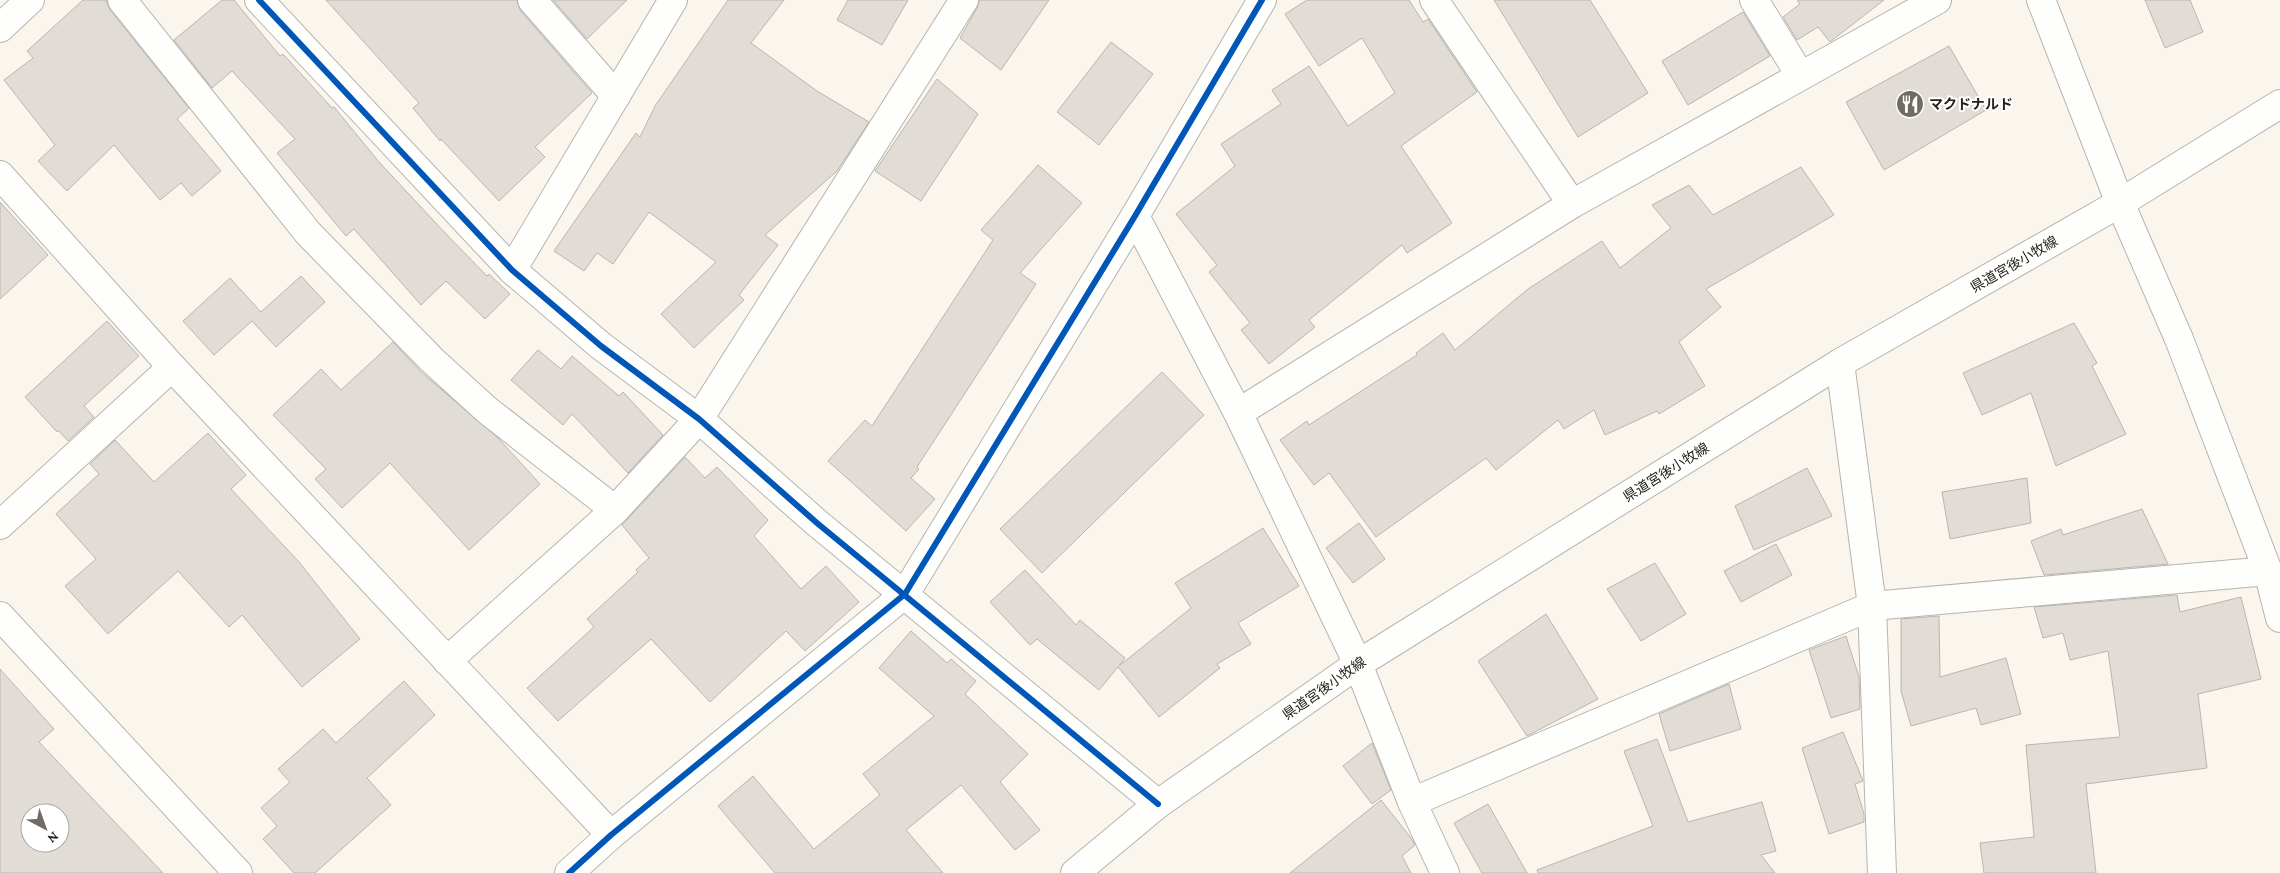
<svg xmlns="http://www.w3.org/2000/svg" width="2280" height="873" viewBox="0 0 2280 873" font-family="'Crimson Pro','Noto Sans JP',serif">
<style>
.building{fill:#e1ddd6;stroke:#bab5ae;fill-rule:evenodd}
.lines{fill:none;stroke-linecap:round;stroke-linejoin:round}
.street-casing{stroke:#b8b4ad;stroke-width:30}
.secondary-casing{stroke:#b8b4ad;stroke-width:30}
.street{stroke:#fefefc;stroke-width:28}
.secondary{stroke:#fefefc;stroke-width:28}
.cycleway-casing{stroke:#fff;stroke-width:9}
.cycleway{stroke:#0057b8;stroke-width:6}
.labels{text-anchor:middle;stroke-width:4;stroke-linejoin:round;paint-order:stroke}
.poi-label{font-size:14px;font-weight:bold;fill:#26221b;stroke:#fff;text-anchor:start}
.street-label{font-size:14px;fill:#26221b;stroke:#fff}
</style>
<rect width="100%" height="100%" fill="#faf5ed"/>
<g class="building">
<polygon points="83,0 106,0 110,10 189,108 177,119 221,171 192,196 181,183 160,200 114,145 67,191 38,161 55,145 4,80 33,58 27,51"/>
<polygon points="222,0 234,0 280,56 283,54 332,108 334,107 379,162 447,235 487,276 489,274 510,294 485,319 446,281 421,305 354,229 346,236 277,153 295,139 232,71 212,88 174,40"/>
<polygon points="326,0 517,0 520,10 592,93 535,147 545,157 499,201 441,139 440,141 413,108 419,103"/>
<polygon points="553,0 627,0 587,39"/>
<polygon points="728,0 784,0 751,43 817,91 869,122 837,171 765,235 778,245 739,295 744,300 694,348 661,314 716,262 649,212 613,264 597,253 584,271 554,251 636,133 640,137 655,106"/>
<polygon points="848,0 908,0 882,45 837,20"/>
<polygon points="980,0 1049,0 1001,70 960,38 977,8"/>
<polygon points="1307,0 1409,0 1423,22 1428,19 1477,92 1401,146 1452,223 1407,253 1402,245 1309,320 1315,327 1269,364 1241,330 1250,323 1209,272 1217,265 1176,214 1235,166 1221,144 1281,104 1272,90 1309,66 1348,126 1395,93 1362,38 1319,66 1285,14"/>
<polygon points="1494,0 1590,0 1648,93 1578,137"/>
<polygon points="1797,0 1884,0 1830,42 1818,27 1797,40 1783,17 1800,4"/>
<polygon points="2145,0 2190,0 2203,32 2165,48"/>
<polygon points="1743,12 1770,56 1688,105 1662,61"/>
<polygon points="1111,42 1153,74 1099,145 1057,112"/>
<polygon points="1949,46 1986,110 1884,170 1846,102"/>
<polygon points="937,79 978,114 921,201 875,171"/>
<polygon points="1038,165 1082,203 1020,273 1036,284 917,467 919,469 911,478 935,499 906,531 828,461 865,420 872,426 993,240 981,230"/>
<polygon points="1801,167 1834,215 1706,289 1721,307 1679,342 1705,386 1659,414 1657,411 1605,435 1594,410 1564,429 1558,420 1496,470 1486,458 1376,537 1329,473 1314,485 1280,440 1307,421 1309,425 1417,355 1416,353 1443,333 1455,350 1528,289 1602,241 1620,268 1671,228 1652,205 1689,185 1713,215"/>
<polygon points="0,202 48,255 0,299"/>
<polygon points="301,276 325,302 276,347 252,321 214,355 183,321 230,278 261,312"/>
<polygon points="107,321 139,356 84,406 94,417 68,441 58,430 57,432 25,397"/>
<polygon points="2074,323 2097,363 2092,366 2126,434 2056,466 2031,393 1982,415 1963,373"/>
<polygon points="393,342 421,372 498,438 540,484 469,550 390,463 342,508 315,479 326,469 273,415 321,369 341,390"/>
<polygon points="538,350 561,369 572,356 619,396 623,392 663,435 628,473 572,414 563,425 511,380"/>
<polygon points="1162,372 1204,415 1042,573 1000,529"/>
<polygon points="208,433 246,475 231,489 299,562 360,639 302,687 242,615 229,627 178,571 108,634 65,586 96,559 56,514 99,474 90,464 115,440 154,482"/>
<polygon points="685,457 705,478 717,467 768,520 754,536 801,589 826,566 859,602 805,651 786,631 710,702 651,639 558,721 527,688 594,627 587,619 638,572 636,570 649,558 622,525"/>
<polygon points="1807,468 1832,516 1754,550 1735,506"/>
<polygon points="2027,478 2031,523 1950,539 1942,492"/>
<polygon points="2142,509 2168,564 2044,575 2031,541 2061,529 2063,535"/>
<polygon points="1359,523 1385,559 1353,583 1326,548"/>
<polygon points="1263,528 1299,586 1238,623 1251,644 1217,664 1220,668 1159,717 1118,667 1099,690 1037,639 1030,645 990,602 1025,570 1076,625 1080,620 1125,658 1119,666 1191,608 1175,583"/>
<polygon points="1776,544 1792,575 1741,602 1724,571"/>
<polygon points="1655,563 1686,614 1641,641 1607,589"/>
<polygon points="2177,595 2180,612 2241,597 2261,679 2198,694 2207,768 2086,784 2096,873 1984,873 1980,843 2034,837 2026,745 2120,737 2108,651 2070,660 2063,633 2043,638 2034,607"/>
<polygon points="1546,614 1598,699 1527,736 1478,661"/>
<polygon points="1939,616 1940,677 2006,658 2021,714 1981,725 1976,708 1911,726 1901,691 1901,619"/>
<polygon points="911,631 947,663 951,659 976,681 965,694 1028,754 1000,782 1040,830 1015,850 961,785 906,830 943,873 775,873 718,806 753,776 814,849 880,795 863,774 934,716 879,668"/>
<polygon points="1846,636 1859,677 1860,709 1831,718 1809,650"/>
<path d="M0,669l54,60 -15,13 124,131h-163zM30,813h30v30h-30z"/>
<polygon points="404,681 435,715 367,778 391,805 315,873 294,873 263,839 277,826 261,808 290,782 278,769 323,729 336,743"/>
<polygon points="1729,684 1741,729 1670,751 1659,714"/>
<polygon points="1843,732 1863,781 1855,784 1864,814 1864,822 1829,834 1802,748"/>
<polygon points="1657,739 1688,822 1762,802 1776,851 1761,855 1775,873 1538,873 1537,870 1653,826 1624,751"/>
<polygon points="1372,743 1391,790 1372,804 1343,766"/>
<polygon points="1381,800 1411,838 1415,845 1402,856 1411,873 1290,873"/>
<polygon points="1488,804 1527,873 1482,873 1454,823"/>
</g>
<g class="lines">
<g class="street-casing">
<g id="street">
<polyline points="122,0 308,233 432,360 487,410 615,510"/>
<polyline points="259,0 512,270 601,346 699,419 817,523 1158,804"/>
<polyline points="532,0 616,96"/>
<polyline points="1434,0 1572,204"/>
<polyline points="1754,0 1800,75"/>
<polyline points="0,28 30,0"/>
<polyline points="0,175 172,367 611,835"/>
<polyline points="1135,216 1238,413 1358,664 1412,802 1445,873"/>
<polyline points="512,270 673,0"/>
<polyline points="1840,363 1872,606 1882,873"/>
<polyline points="1238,413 1572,204 1937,0"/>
<polyline points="0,525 172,367"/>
<polyline points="447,661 615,510 699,419 964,0"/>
<polyline points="1412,802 1872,606 2268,571"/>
<polyline points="569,873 611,835 905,594 1135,216 1262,0"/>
</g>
</g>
<g class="secondary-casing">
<g id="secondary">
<polyline points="2041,0 2120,203 2179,339 2268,571 2280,618"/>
<polyline points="0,616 238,873"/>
<polyline points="1075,873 1158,804 1358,664 1840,363 2120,203 2280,104"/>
</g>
</g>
<use href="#street" class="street"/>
<use href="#secondary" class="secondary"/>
<g class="cycleway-casing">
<g id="cycleway">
<polyline points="259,0 512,270 601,346 699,419 817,523 1158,804"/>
<polyline points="569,873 611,835 905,594 1135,216 1262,0"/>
</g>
</g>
<use href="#cycleway" class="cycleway"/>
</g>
<defs>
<g id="restaurant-disc" transform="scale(1.4375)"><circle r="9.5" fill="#706c64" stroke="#fff"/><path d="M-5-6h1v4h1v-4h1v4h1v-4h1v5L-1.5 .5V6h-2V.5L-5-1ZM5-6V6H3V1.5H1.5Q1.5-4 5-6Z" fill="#fff"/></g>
</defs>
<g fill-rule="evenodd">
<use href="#restaurant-disc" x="1910" y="104"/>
</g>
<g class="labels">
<g class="poi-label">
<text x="1929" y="109">マクドナルド</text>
</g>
<g class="street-label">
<text transform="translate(2014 264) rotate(-30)" y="5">県道宮後小牧線</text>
<text transform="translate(1666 472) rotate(-32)" y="5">県道宮後小牧線</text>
<text transform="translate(1324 688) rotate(-35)" y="5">県道宮後小牧線</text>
</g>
</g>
<g transform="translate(45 828) rotate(139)"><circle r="24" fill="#ffffff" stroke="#a8a7a4"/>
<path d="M0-4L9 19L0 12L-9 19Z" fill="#706c64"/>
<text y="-8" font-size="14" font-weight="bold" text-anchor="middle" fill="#26221b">N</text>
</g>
</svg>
